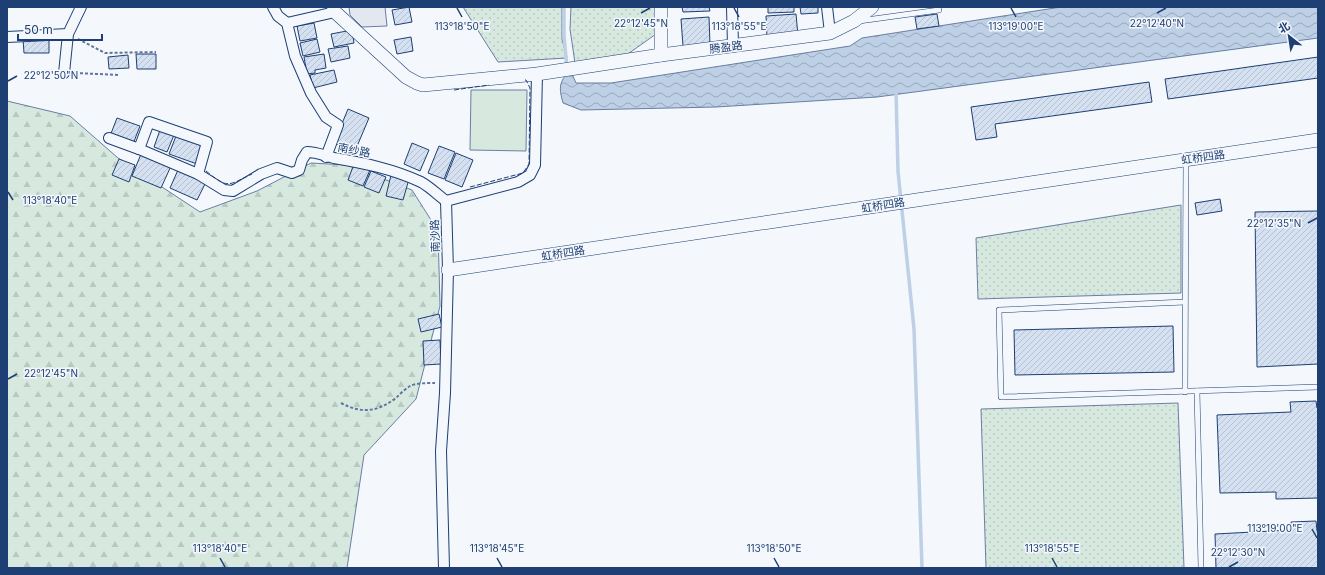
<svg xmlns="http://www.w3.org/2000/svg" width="1325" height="575" viewBox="0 0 1325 575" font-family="Inter,'Noto Sans SC',sans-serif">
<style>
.green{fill:url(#green-dots);stroke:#687fa3}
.forest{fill:url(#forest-firs);stroke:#687fa3}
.pitch{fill:#d7e8df;stroke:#687fa3}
.parking{fill:#e3e8f0;stroke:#687fa3}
.water{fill:url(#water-waves);stroke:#687fa3}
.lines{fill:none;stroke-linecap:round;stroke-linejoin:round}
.stream{stroke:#bed0e5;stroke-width:3.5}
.building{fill:url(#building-hatch);stroke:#1d3f73}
.service-casing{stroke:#1d3f73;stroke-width:6}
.minor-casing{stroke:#1d3f73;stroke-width:12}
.tertiary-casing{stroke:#1d3f73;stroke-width:14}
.path{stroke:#5e769c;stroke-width:2;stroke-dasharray:3 2;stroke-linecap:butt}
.service{stroke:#f4f7fb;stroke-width:5}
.minor{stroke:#f4f7fb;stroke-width:10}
.tertiary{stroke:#f4f7fb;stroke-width:13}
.fence{stroke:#1d3f73;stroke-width:1;stroke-dasharray:5 2;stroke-linecap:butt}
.ticks{fill:none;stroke:#1d3f73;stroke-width:1.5}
.labels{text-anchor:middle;stroke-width:3;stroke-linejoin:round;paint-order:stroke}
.street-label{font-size:11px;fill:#1d3f73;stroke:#f4f7fb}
.ticks-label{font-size:10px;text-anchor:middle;fill:#1d3f73;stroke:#f4f7fb;stroke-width:3;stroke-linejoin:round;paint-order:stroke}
</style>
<defs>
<pattern id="green-dots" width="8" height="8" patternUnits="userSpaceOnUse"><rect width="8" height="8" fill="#d7e8df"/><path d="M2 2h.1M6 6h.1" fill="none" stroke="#b8c8c3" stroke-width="1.8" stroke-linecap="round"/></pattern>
<pattern id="forest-firs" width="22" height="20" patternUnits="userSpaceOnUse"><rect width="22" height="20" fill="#d7e8df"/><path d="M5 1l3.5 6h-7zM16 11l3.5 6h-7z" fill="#b8c8c3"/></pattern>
<pattern id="water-waves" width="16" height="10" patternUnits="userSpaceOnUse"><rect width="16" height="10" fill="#bed0e5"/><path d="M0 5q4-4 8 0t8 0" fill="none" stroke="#9aaabe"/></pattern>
<pattern id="building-hatch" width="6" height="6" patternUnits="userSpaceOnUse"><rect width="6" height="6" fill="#d5e0f0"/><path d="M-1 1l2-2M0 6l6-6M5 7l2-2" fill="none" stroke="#b6c1d1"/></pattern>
</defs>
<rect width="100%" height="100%" fill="#f4f7fb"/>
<g class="green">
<polygon points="463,7 562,7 562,39 567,58 498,62"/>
<polygon points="571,7 656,7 656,34 625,56 575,63 570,29"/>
<polygon points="1181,205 1181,293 978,299 976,238"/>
<polygon points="1178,403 1184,568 986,568 981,409"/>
</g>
<polygon class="forest" points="7,101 70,116 118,158 200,212 257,191 311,163 347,165 412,190 438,231 440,306 416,399 364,455 347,568 7,568"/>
<polygon class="pitch" points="471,90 527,90 526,151 470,150"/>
<polygon class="parking" points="349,7 385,7 387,26 362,27 350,15"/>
<path class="water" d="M1061,7h257v31l-441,59 -161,10 -135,3 -18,-7c-3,-11 -5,-19 3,-28l6,-1 4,9h35l239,-37 12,-8z"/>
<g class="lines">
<g class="stream">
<polyline points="564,7 564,36 567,68"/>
<polyline points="896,91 898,171 914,329 922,568"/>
</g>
</g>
<g class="building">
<polygon points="409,7 412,22 395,25 392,10"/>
<polygon points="682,7 709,7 710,11 683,12"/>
<polygon points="768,7 794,7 794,12 768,13"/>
<polygon points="800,7 818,7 818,13 801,14"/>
<polygon points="796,14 798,36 767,38 766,16"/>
<polygon points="937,14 939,26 917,29 915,17"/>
<polygon points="709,17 710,45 683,46 681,19"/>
<polygon points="314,23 317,38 300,41 297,26"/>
<polygon points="352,30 354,43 334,47 331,34"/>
<polygon points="411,37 413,51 397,54 394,40"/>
<polygon points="49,38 49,53 24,53 23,39"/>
<polygon points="317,39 320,52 303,56 300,43"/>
<polygon points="348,46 350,58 331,62 328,49"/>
<polygon points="136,54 156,54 156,69 137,69"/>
<polygon points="324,54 326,68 315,70 315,73 307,74 304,57"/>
<polygon points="128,55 129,68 109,69 108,57"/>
<polygon points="1318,57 1318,78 1168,99 1165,79"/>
<polygon points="334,70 337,82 313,88 310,75"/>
<polygon points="1149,82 1152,102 995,124 997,137 976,140 971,107"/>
<polygon points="348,109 369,118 355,151 334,143"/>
<polygon points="117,118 140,126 133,144 110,136"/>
<polygon points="160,130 174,135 167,152 154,147"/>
<polygon points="176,136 203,146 197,164 169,154"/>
<polygon points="412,143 429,150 420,171 404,164"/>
<polygon points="439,146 455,152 444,179 428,173"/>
<polygon points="456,153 473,160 462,187 445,180"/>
<polygon points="141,154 171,166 161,188 132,176"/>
<polygon points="119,159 135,165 129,182 112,175"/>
<polygon points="354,164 370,170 363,186 348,180"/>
<polygon points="178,170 206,182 197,200 170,188"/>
<polygon points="371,171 386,177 379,193 364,187"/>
<polygon points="391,175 409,179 403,200 386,196"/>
<polygon points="1220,199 1222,211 1197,215 1195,203"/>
<polygon points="1318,211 1318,364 1257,367 1255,212"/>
<polygon points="439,314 442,327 421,332 418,319"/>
<polygon points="1173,326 1174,372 1015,375 1014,330"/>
<polygon points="440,340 441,364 424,365 423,341"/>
<polygon points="1316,401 1317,408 1318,408 1318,498 1276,499 1276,492 1220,493 1217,415 1291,412 1290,402"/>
<polygon points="1316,521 1317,531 1318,531 1318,568 1216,568 1215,534 1291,530 1291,522"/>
</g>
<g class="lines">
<g class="service-casing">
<g id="service">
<polyline points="859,21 939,10"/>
<polyline points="1185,302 999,310 1001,397 1318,387"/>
<polyline points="1197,391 1201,568"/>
<polyline points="1185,392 1186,160"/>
</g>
</g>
<g class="minor-casing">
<g id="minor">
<polyline points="273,7 278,16 287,23 295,56 311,93 326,117 338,125 326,157"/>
<polyline points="732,7 733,46"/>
<polyline points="827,7 830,33"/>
<polyline points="287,23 335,12 332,7"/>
<polyline points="7,37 68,34"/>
<polyline points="64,73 68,34 81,7"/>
<path d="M109,138l30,11 59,25 26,16 9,1 28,-17 16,-6 15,5 7,-3 3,-10 5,-8c10,0 18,4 27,6 30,5 59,11 87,24 9,5 17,13 25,19"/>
<polyline points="139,149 149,122 207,142 198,174"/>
<polyline points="446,201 518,182 530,175 535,165 537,74"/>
<polyline points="444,568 441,451 445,393 448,270 446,201"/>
</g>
</g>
<g class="tertiary-casing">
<g id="tertiary">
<polyline points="335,12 406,77 417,83 423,85 537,74 661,55 830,33 854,21 872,7"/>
<polyline points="661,55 661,7"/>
<polyline points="448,270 1318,140"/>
</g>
</g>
<g class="path">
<polyline points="78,39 105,53 156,52"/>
<polyline points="75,73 120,75"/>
<path d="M341,403c21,11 36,9 55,-5 4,-4 9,-9 14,-12 6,-3 18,-3 25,-3"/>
</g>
<use href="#service" class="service"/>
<use href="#minor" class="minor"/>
<use href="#tertiary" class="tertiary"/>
<g class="fence">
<polyline points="454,90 489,85"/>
<path d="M206,171c22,18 21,15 46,3"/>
<polyline points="470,187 523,173 529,164 530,88 526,80 525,80"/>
</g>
</g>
<path class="ticks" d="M457,8l5,9M734,8l5,9M1011,8l5,9M641,13l9,-5M1157,13l9,-5M8,81l9,-5M8,192l5,8M1308,223l9,-5M8,379l9,-5M1312,529l5,9M220,558l5,9M497,558l5,9M774,558l5,9M1052,558l5,9M1229,567l9,-5"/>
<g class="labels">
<g class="street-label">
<text transform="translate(726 47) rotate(-7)" y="4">腾盈路</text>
<text transform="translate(354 150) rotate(11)" y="4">南纱路</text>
<text transform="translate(1203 157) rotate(-8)" y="4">虹桥四路</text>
<text transform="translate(883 205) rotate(-9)" y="4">虹桥四路</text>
<text transform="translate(435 236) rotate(-92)" y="4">南沙路</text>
<text transform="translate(563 253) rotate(-9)" y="4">虹桥四路</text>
</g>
</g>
<g class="ticks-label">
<text x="641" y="27">22°12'45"N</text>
<text x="1157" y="27">22°12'40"N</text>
<text x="462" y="30">113°18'50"E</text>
<text x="1016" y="30">113°19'00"E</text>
<text x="739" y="30">113°18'55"E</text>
<text x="51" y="79">22°12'50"N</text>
<text x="50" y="204">113°18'40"E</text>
<text x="1274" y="227">22°12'35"N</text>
<text x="51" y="377">22°12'45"N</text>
<text x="1275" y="532">113°19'00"E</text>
<text x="220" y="552">113°18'40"E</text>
<text x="497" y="552">113°18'45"E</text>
<text x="774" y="552">113°18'50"E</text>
<text x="1052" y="552">113°18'55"E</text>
<text x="1238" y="556">22°12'30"N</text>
</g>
<rect width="1325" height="575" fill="none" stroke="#1d3f73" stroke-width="16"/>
<g transform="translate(1289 36) rotate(330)" stroke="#f4f7fb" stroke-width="3" paint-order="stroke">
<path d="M0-3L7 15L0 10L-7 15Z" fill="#1d3f73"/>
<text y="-6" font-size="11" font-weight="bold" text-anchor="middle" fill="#1d3f73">北</text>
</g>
<path d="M18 34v6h84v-6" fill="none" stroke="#1d3f73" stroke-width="2"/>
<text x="24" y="34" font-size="12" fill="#1d3f73" stroke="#f4f7fb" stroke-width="3" paint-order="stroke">50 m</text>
</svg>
